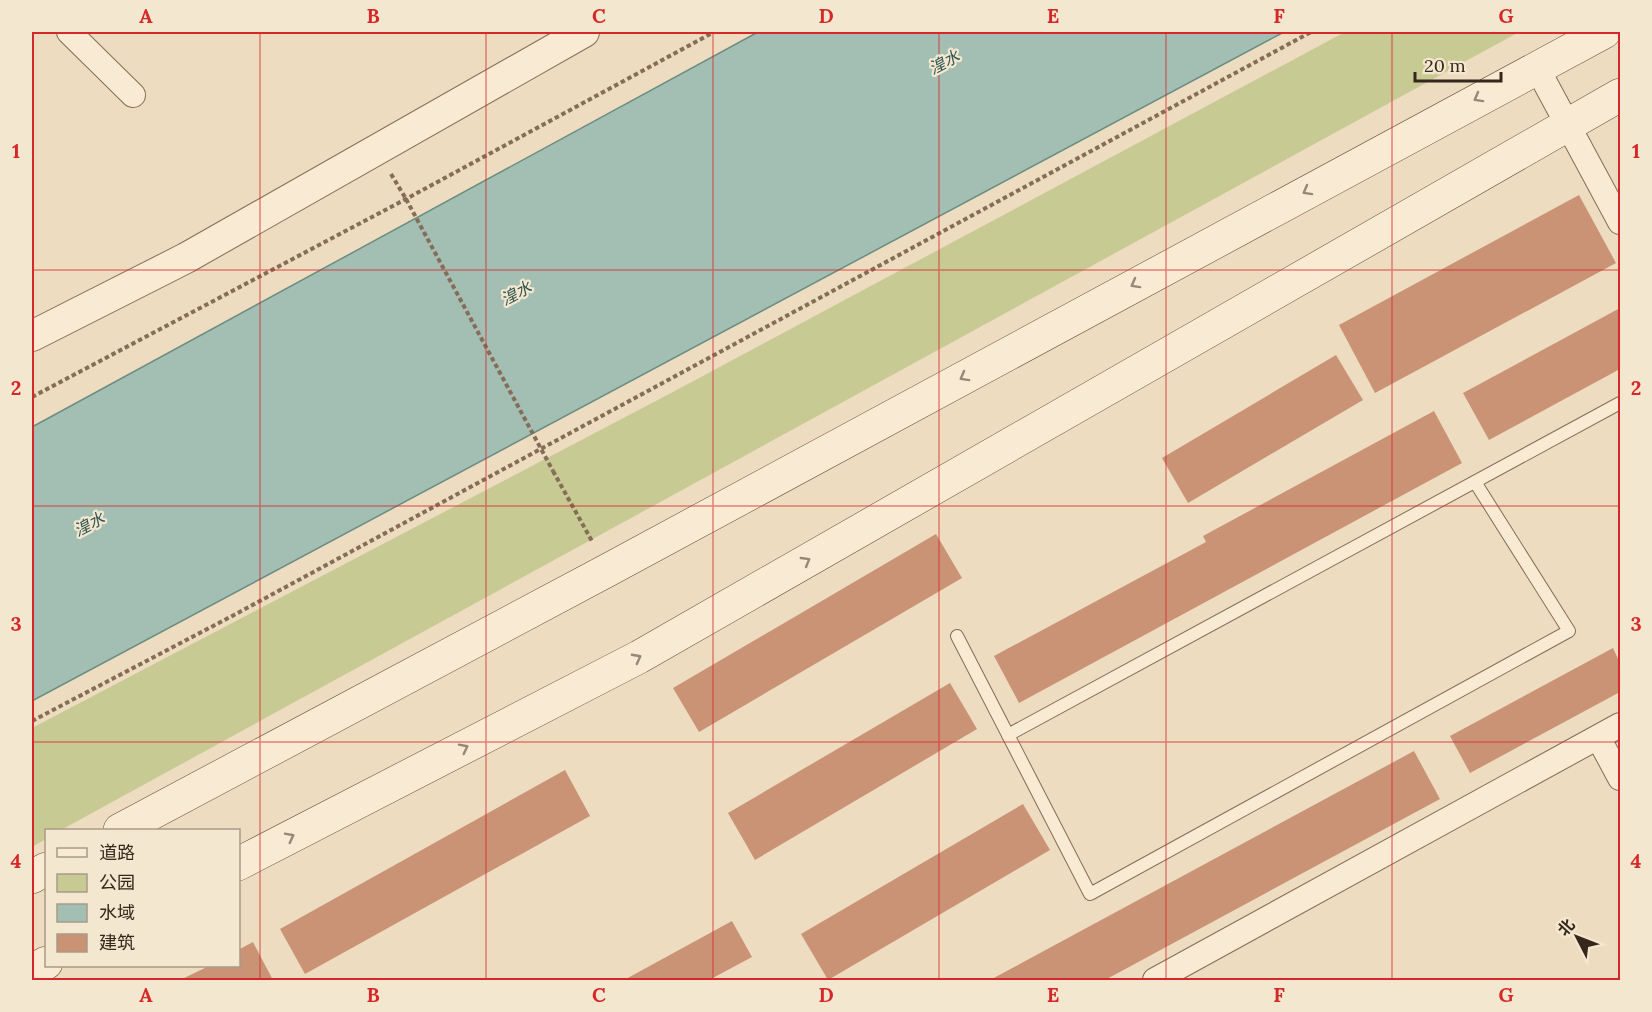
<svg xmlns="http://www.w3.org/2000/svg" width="1652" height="1012" viewBox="0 0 1652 1012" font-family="Lora,'Noto Sans SC',serif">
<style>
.green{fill:#c8ca94}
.water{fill:#a3bfb4;stroke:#6a8c81;stroke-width:1.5}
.building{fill:#ca9376}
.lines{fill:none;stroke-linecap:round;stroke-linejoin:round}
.service-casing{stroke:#856d58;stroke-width:14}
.minor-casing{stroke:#856d58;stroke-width:26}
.tertiary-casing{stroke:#856d58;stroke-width:32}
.secondary-casing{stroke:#674e3c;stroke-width:34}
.path{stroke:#856d58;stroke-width:4;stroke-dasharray:4.5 3;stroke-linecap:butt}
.service{stroke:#f8ead3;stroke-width:12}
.minor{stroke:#f8ead3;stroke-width:24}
.tertiary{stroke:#f8ead3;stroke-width:30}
.secondary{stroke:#f8ead3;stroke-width:33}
.path-bridge{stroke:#856d58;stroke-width:4;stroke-dasharray:4.5 3;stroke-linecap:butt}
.oneway{stroke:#968878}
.grid{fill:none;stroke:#d62828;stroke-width:1.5;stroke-opacity:0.55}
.labels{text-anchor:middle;stroke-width:4.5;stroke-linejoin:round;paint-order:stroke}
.water-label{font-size:16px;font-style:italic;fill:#2c544f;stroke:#f4e7cf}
.neatline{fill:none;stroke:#d62828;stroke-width:2}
.grid-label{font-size:20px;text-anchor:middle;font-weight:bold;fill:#d62828}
</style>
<rect width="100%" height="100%" fill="#eddcc0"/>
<polygon class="green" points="1345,32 1519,32 61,830 46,830 46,839 32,847 32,728 671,393"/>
<polygon class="water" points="758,32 1284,32 32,701 32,427"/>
<g class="building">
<polygon points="1579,195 1616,263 1375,393 1339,325"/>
<polygon points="1620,308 1620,369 1489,440 1463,393"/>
<polygon points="1336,355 1363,400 1188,503 1162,458"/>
<polygon points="1434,411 1462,463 1019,703 994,656 1206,542 1203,536"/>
<polygon points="936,534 962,578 699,732 673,688"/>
<polygon points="1613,648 1620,663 1620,692 1470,773 1450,736"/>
<polygon points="950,683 977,729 755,860 728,813"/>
<polygon points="1414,751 1440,799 1105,980 990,980"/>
<polygon points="565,770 590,816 305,974 280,929"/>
<polygon points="1023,804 1050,850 828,980 801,934"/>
<polygon points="732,921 752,957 709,980 624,980"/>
<polygon points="253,942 273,980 180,980 209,966 238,966 238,950"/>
</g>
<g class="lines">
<g class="service-casing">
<g id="service">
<polyline points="957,636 1090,894 1569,631 1475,482"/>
<polyline points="1008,735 1620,403"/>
</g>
</g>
<g class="minor-casing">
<g id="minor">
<polyline points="69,32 133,95"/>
<polyline points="1536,66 1620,222"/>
<polyline points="1599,739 1620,778"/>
<polyline points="1155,980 1620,725"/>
</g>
</g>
<g class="tertiary-casing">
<polyline id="tertiary" points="32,336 186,258 584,32"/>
</g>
<g class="secondary-casing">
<g id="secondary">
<polyline points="120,830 608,570 1604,32"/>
<polyline points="238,864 639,657 1620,95"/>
<polyline points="32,877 46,869"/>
<polyline points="32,971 46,963"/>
</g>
</g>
<g class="path">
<polyline points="391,174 406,199"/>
<polyline points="32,397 406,199 714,32"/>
<polyline points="553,471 593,543"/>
<polyline points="32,721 234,615 1311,32"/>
</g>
<use href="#service" class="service"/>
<use href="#minor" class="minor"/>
<use href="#tertiary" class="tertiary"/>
<use href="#secondary" class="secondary"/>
<polyline class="path-bridge" points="406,199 553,471"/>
</g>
<defs><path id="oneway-chevron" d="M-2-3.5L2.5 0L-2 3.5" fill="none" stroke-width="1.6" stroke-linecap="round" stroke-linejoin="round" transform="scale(1.5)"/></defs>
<g class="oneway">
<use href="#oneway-chevron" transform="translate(1478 98) rotate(151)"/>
<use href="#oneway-chevron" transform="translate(1307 191) rotate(151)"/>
<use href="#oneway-chevron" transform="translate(1135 284) rotate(151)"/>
<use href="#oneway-chevron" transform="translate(964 377) rotate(151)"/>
<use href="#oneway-chevron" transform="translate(806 561) rotate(-30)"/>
<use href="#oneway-chevron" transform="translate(637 658) rotate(-28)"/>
<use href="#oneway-chevron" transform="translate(464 748) rotate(-27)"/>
<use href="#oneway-chevron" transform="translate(290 837) rotate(-27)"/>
</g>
<path class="grid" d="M260,32v948M486,32v948M713,32v948M939,32v948M1166,32v948M1392,32v948M32,270h1588M32,506h1588M32,742h1588"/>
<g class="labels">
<g class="water-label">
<text transform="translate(944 62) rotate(-28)" y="6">湟水</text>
<text transform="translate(516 293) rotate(-28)" y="6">湟水</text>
<text transform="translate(89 524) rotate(-28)" y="6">湟水</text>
</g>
</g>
<rect width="1652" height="1012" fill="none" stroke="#f4e7cf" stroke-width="66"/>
<rect x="45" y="829" width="195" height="138" fill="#f4e7cf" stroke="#a89a87" stroke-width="1.5"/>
<rect x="57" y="848" width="30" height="9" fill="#f8ead3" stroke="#a89a87" stroke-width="1.5"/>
<text x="99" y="859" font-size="18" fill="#35271c">道路</text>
<rect x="57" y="874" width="30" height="18" fill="#c8ca94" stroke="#a89a87" stroke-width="1.5"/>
<text x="99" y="889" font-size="18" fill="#35271c">公园</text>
<rect x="57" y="904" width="30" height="18" fill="#a3bfb4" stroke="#a89a87" stroke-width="1.5"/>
<text x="99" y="919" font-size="18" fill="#35271c">水域</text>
<rect x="57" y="934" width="30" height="18" fill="#ca9376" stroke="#a89a87" stroke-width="1.5"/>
<text x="99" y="949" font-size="18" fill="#35271c">建筑</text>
<g transform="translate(1577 937) rotate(312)" stroke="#f4e7cf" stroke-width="4.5" paint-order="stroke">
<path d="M0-4.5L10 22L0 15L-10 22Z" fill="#35271c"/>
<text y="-9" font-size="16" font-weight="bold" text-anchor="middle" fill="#35271c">北</text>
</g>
<path d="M1415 72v9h86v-9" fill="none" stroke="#35271c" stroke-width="3"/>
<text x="1424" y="72" font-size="18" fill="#35271c" stroke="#f4e7cf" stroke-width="4.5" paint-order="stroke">20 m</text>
<rect x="33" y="33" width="1586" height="946" class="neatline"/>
<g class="grid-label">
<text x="146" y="23">A</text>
<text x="373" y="23">B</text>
<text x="599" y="23">C</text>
<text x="826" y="23">D</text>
<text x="1053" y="23">E</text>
<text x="1279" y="23">F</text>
<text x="1506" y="23">G</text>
<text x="16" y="158">1</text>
<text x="1636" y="158">1</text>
<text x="16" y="395">2</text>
<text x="1636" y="395">2</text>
<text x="16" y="631">3</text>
<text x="1636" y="631">3</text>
<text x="16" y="868">4</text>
<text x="1636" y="868">4</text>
<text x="146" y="1002">A</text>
<text x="373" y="1002">B</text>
<text x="599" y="1002">C</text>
<text x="826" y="1002">D</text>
<text x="1053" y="1002">E</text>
<text x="1279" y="1002">F</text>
<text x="1506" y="1002">G</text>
</g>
</svg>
